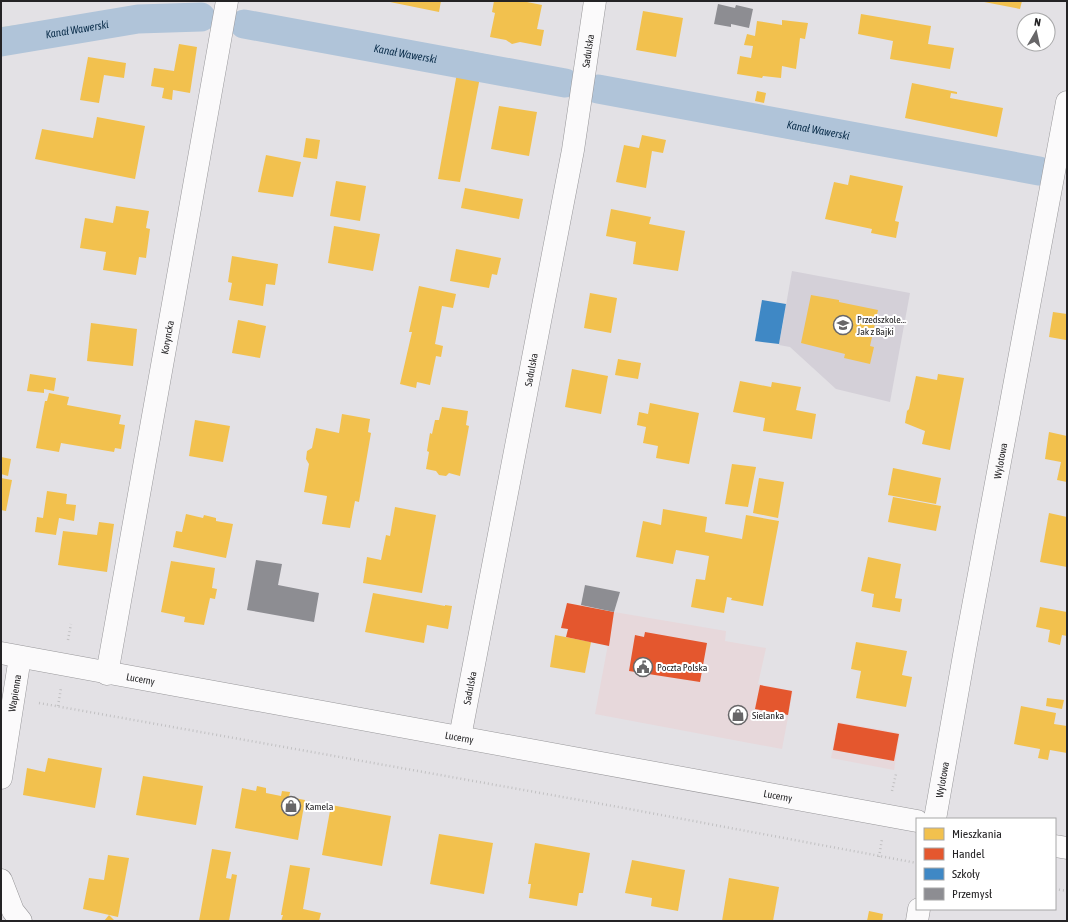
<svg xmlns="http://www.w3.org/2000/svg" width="1068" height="922" viewBox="0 0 1068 922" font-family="'Asap Condensed',sans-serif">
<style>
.commercial{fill:#e7d8db}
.built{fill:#d4d0d8}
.green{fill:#cfd7cd}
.homes{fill:#f2c14e}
.shops{fill:#e4572e}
.schools{fill:#3f88c5}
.industry{fill:#8d8d92}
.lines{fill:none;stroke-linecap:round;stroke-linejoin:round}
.canal{stroke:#b0c4d9;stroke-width:29}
.minor-casing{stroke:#98979a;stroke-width:23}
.path{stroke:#c1c0c2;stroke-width:2.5;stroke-dasharray:1 3;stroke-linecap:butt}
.minor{stroke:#fbfafb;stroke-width:22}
.labels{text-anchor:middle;stroke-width:4;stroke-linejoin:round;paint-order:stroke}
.street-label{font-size:10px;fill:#242325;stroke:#fff}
.poi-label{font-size:10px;fill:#242325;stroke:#fff;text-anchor:start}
.water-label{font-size:11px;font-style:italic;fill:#092c49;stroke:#fff}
</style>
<rect width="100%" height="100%" fill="#e3e1e5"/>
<g class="commercial">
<polygon points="614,612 726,631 725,641 766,648 758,684 793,691 782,749 595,714"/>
<polygon points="838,722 900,733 894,770 831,758"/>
</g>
<polygon class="built" points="792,271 910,293 890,402 836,389 790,347 779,345"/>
<g class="green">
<polygon points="139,9 198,9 212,11 209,27 196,26 139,27 1,53 1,27"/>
<polygon points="244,12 461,54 461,49 563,71 560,90 240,36"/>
<polygon points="600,76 819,118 1042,163 1039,178 816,138 814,144 595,100"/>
</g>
<g class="homes">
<polygon points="385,1 441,1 439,12"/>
<polygon points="494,1 522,1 542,5 537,29 544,30 541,46 520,42 512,44 506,40 490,37 495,13 492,12"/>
<polygon points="979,1 1022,1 1020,9"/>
<polygon points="643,11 683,18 676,57 636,50"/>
<polygon points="861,14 931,26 928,44 954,48 950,69 890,59 893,41 858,34"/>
<polygon points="782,20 808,23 805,39 800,38 796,69 782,66 781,78 763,76 762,78 737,74 740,56 751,58 753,46 744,45 747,34 755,36 757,21 782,25"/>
<polygon points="179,44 197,47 190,93 173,90 172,100 162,98 164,88 151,86 154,68 174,71"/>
<polygon points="88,57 126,63 124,78 104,75 99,103 80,100"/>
<polygon points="457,73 480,77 460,182 438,179"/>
<polygon points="912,83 957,92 957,94 951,93 950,98 1003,108 997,137 905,118"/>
<polygon points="757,91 766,93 764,103 755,101"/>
<polygon points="499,106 537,112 529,156 491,149"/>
<polygon points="97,117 145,126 135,179 35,159 42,129 93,138"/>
<polygon points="642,135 666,140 663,153 652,151 646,188 616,182 624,145 639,148"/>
<polygon points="306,138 320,140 317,159 303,157"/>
<polygon points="266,155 301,162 293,197 258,192"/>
<polygon points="850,175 903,186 895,221 899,222 896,238 871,233 872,229 825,219 834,182 848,185"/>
<polygon points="336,181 366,186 360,221 330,216"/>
<polygon points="465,188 523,199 519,219 461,208"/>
<polygon points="116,206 149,211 146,228 150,229 146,258 139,257 136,275 103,270 106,252 80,248 85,218 113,223"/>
<polygon points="611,209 651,217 649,224 685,231 678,271 633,264 636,242 606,236"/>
<polygon points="334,226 380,234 373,271 328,263"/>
<polygon points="456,249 501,258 497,275 492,274 489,288 450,281"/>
<polygon points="232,256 278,264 275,285 266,284 263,306 229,300 232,283 228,282"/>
<polygon points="419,286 456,294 453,308 442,306 435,344 443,346 441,357 436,356 430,385 417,382 416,388 400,384 412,332 409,332"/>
<polygon points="590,293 617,298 611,333 584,328"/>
<polygon points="811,295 839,300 839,302 878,310 870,346 874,347 870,364 844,358 845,354 801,343"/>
<polygon points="1053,312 1067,314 1066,340 1049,337"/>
<polygon points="238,320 266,326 260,358 232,353"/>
<polygon points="91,323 137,329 133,366 87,361"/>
<polygon points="618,359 641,363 638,379 615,375"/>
<polygon points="572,369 608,376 601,414 565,407"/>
<polygon points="30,374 56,378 54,391 44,389 44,393 27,391"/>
<polygon points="938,374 964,378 950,450 922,444 925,431 905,423 907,411 909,409 916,376 937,380"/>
<polygon points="740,381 771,387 772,382 801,387 796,410 816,414 812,439 763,431 765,418 733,412"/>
<polygon points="49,393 69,397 67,405 121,415 119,424 125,425 121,449 115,448 114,452 61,443 59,452 36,448 45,401 47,401"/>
<polygon points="650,403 699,413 689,464 656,458 658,446 643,443 646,427 637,425 639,412 648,414"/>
<polygon points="442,407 468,411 466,425 469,426 460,476 449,473 446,476 439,475 436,471 426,469 429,452 427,451 430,433 432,434 435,420 439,420"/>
<polygon points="342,414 370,419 368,432 371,433 359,502 355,501 350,528 322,524 327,496 304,492 309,464 306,459 307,451 312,448 316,428 339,433"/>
<polygon points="195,420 230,426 223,462 189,456"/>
<polygon points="1049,432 1067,436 1067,482 1057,480 1061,462 1045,459"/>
<polygon points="1,457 11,459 8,476 1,474"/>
<polygon points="732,464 756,467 748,507 725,504"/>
<polygon points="893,468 941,478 936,504 888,495"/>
<polygon points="1,478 12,480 6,511 1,510"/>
<polygon points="759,478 784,482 778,518 753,513"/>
<polygon points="47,491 67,494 66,504 76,505 74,521 59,518 56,535 35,532 37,517 43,518"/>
<polygon points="893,497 941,506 936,531 888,522"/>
<polygon points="395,507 436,515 422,593 363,583 367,557 381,560 386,535 390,536"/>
<polygon points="663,509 707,517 705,532 742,539 746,515 779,521 763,606 731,600 732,598 727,597 724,613 691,607 696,579 705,580 709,556 676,550 673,564 636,557 643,521 661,525"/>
<polygon points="1049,513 1067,517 1067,567 1040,562"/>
<polygon points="186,514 203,518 204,515 216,518 216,521 233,524 226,558 173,547 176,531 182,532"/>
<polygon points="99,522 114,524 107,572 58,565 63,531 97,535"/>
<polygon points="868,557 901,564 895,598 902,599 900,612 872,607 874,594 861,591"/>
<polygon points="171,561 215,568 212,588 217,589 215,599 210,598 204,625 184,622 185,617 161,612"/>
<polygon points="373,593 445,606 445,605 452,606 448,629 427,625 424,643 365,632"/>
<polygon points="1040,607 1067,612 1067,636 1062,635 1060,645 1048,642 1050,630 1036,627"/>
<polygon points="555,635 591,642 585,673 550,667"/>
<polygon points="856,642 907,651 902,675 912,677 906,707 856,698 861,671 851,669"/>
<polygon points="1047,698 1064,700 1062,709 1046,706"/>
<polygon points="1021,706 1056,713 1054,724 1067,726 1067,753 1050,750 1048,760 1038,758 1040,749 1014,744"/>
<polygon points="48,758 102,768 95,808 23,795 27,768 45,772"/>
<polygon points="143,776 203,786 196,825 136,815"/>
<polygon points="257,786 266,788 266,793 281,796 282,791 290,792 289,797 305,800 298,840 235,828 242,788 256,791"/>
<polygon points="331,805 391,816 382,866 322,855"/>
<polygon points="439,834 493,843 484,894 430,884"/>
<polygon points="535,843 590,853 583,893 579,893 577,906 529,898 531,884 528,884"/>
<polygon points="212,849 231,852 226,878 231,879 232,874 237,875 229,921 199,921"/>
<polygon points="108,855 129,858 118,917 83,909 89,878 104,880"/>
<polygon points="632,860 685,870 678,911 651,906 652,898 625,893"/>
<polygon points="290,865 310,868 303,909 321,913 319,921 281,921 283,915 281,915"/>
<polygon points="729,878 779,887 773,921 722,921"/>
<polygon points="869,911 883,914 882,921 867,921"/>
<polygon points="109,915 115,921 104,921"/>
</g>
<g class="shops">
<polygon points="567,603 614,612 609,646 566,637 568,629 561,628"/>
<polygon points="645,632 707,643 700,682 629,671 635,635 644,637"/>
<polygon points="760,685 792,691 788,715 755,709"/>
<polygon points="838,723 899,734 894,761 833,750"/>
</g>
<polygon class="schools" points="762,300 786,304 779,344 755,341"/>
<g class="industry">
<polygon points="718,4 735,8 736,5 753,9 749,28 731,24 731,27 714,24"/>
<polygon points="256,560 282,564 278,585 319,593 314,622 247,610"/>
<polygon points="585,585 620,592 614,612 581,605"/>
</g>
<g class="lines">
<g class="canal">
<path id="s1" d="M244,24l321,59"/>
<path id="s2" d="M1,42l137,-23 63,-2"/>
<path id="s3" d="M598,89l441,82"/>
</g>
<g class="minor-casing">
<g id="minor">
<path id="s4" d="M1,653l916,168"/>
<path id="s5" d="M107,674l120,-673"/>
<path id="s6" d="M460,737l113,-587 22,-149"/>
<path id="s7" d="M1,778l19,-121"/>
<path id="s8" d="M935,819l31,-175 101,-542"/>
<polyline points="1055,846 1067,848"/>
<polyline points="1,880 13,911 21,921"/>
<polyline points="917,921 919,909"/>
</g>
</g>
<g class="path">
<polyline points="68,640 71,624"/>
<polyline points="39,703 624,808 917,863"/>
<polyline points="58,706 61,688"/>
<polyline points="892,791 896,774"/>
<polyline points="879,857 882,839"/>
<polyline points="1055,889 1067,891"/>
</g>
<use href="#minor" class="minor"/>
</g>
<defs>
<g id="school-ring" transform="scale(1)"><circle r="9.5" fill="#fff" stroke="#676668" stroke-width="1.5"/><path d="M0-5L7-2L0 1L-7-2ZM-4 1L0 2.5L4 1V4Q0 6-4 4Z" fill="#676668"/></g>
<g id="civic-ring" transform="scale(1)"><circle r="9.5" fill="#fff" stroke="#676668" stroke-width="1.5"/><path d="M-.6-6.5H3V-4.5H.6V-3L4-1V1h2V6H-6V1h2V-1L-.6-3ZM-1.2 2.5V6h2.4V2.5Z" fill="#676668"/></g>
<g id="shop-ring" transform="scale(1)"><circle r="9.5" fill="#fff" stroke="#676668" stroke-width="1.5"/><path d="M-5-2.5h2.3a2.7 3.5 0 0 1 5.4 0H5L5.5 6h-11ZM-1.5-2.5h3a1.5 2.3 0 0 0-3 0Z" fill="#676668"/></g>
</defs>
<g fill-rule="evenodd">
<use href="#school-ring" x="843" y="325"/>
<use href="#civic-ring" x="643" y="667"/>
<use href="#shop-ring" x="738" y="715"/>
<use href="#shop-ring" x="291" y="806"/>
</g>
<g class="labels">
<g class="street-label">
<text dy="4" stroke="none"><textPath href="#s6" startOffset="698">Sadulska</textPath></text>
<text dy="4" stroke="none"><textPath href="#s5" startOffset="342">Koryncka</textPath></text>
<text dy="4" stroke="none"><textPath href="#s6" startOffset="374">Sadulska</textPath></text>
<text dy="4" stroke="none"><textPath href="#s8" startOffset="364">Wylotowa</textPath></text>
<text dy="4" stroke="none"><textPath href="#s4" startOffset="142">Lucerny</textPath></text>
<text dy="4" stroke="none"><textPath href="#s6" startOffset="50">Sadulska</textPath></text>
<text dy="4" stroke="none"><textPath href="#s7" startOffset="86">Wapienna</textPath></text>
<text dy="4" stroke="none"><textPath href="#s4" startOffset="466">Lucerny</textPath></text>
<text dy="4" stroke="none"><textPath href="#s8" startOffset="40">Wylotowa</textPath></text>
<text dy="4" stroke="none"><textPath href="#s4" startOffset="790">Lucerny</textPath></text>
</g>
<g class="poi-label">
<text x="857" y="323">Przedszkole...<tspan x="857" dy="12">Jak z Bajki</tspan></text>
<text x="657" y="671">Poczta Polska</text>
<text x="752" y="719">Sielanka</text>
<text x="305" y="810">Kamela</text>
</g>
<g class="water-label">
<text dy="4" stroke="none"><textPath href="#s2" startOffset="77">Kanał Wawerski</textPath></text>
<text dy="4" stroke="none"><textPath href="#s1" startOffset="164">Kanał Wawerski</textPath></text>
<text dy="4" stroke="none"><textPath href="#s3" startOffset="224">Kanał Wawerski</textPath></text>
</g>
</g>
<rect width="1068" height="922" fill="none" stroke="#242325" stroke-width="4"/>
<rect x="916" y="818" width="140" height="92" fill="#ffffff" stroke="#a7a7a8"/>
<rect x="924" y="828" width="20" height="12" fill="#f2c14e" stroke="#a7a7a8"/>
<text x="952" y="838" font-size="12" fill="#242325">Mieszkania</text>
<rect x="924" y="848" width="20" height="12" fill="#e4572e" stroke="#a7a7a8"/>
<text x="952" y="858" font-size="12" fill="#242325">Handel</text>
<rect x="924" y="868" width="20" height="12" fill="#3f88c5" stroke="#a7a7a8"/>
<text x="952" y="878" font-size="12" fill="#242325">Szkoły</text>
<rect x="924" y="888" width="20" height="12" fill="#8d8d92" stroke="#a7a7a8"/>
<text x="952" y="898" font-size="12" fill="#242325">Przemysł</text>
<g transform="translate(1036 32) rotate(9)"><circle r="19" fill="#ffffff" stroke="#a7a7a8"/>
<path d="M0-3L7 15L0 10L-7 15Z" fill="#676668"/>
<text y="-6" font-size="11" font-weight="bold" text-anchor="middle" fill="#242325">N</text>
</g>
</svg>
